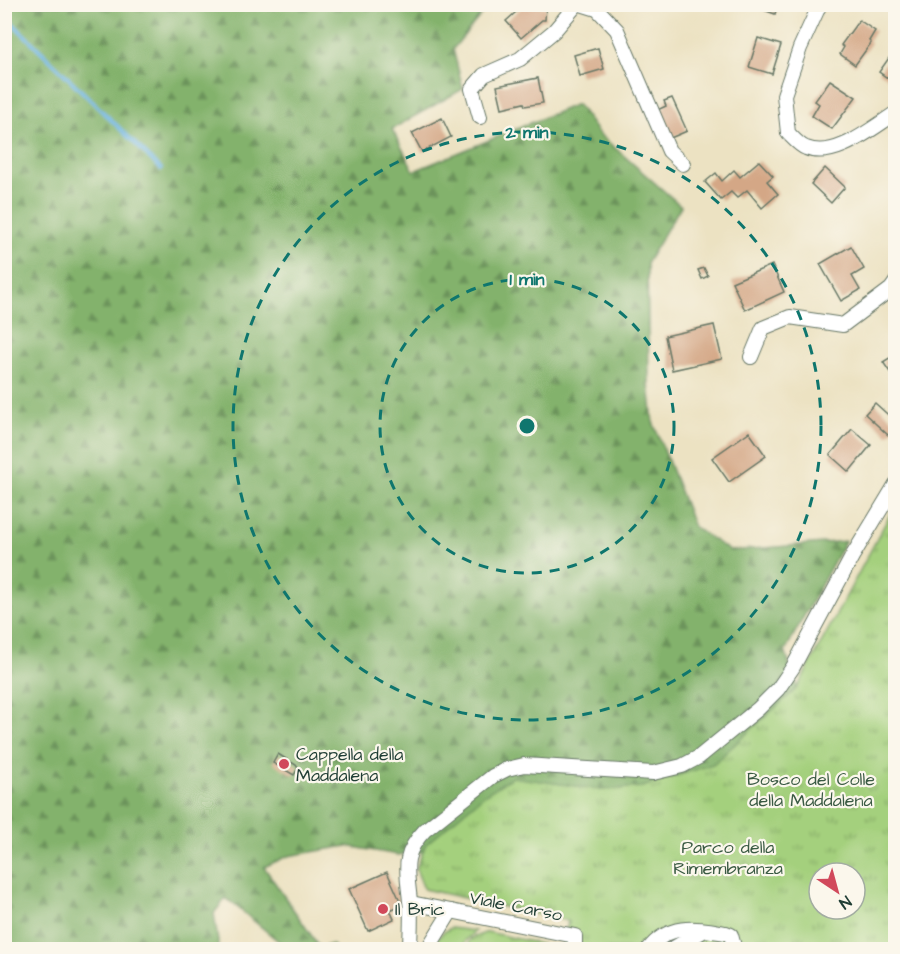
<svg xmlns="http://www.w3.org/2000/svg" width="900" height="954" viewBox="0 0 900 954" font-family="'Architects Daughter',sans-serif">
<style>
.grass{fill:#a4d07d;stroke:#628658;stroke-width:1.5}
.forest{fill:url(#forest-firs);stroke:#517850;stroke-width:1.5;fill-rule:evenodd}
.park{fill:url(#park-tufts);stroke:#628658;stroke-width:1.5;fill-rule:evenodd}
.lines{fill:none;stroke-linecap:round;stroke-linejoin:round}
.stream{stroke:#6cb4e3;stroke-width:4}
.building{fill:#d4a786}
.minor-casing{stroke:#677766;stroke-width:16}
.minor{stroke:#fff;stroke-width:14}
.ring{fill:none;stroke:#0f766e;stroke-width:3;stroke-dasharray:10 8}
.poi-dot{fill:#d1495b;stroke:#fbf7ec;stroke-width:2}
.labels{text-anchor:middle;stroke-width:4.5;stroke-linejoin:round;paint-order:stroke}
.poi-label{font-size:18px;fill:#1f3d34;stroke:#fbf7ec;text-anchor:start}
.park-label{font-size:18px;fill:#3a5a43;stroke:#fbf7ec}
.street-label{font-size:18px;fill:#1f3d34;stroke:#fbf7ec}
.centre{fill:#0f766e;stroke:#fbf7ec;stroke-width:3}
.ring-label{font-size:18px;text-anchor:middle;font-weight:bold;fill:#0f766e;stroke:#fbf7ec;stroke-width:4.5;stroke-linejoin:round;paint-order:stroke}
</style>
<defs>
<pattern id="forest-firs" width="22" height="20" patternUnits="userSpaceOnUse" patternTransform="scale(1.5)"><rect width="22" height="20" fill="#83b26c"/><path d="M5 1l3.5 6h-7zM16 11l3.5 6h-7z" fill="#6b925a"/></pattern>
<pattern id="park-tufts" width="24" height="20" patternUnits="userSpaceOnUse" patternTransform="scale(1.5)"><rect width="24" height="20" fill="#a4d07d"/><path d="M3 7l-1-3M5 7V3M7 7l1-3M15 17l-1-3M17 17v-4M19 17l1-3" fill="none" stroke="#85aa67"/></pattern>
</defs>
<rect width="100%" height="100%" fill="#fbf7ec"/>
<filter id="ink" filterUnits="userSpaceOnUse"><feTurbulence type="fractalNoise" baseFrequency=".0167" numOctaves="2"/><feDisplacementMap in="SourceGraphic" scale="12" xChannelSelector="R" yChannelSelector="G"/><feConvolveMatrix kernelMatrix="1 2 1 2 8 2 1 2 1" color-interpolation-filters="sRGB"/></filter>
<filter id="wash" filterUnits="userSpaceOnUse"><feTurbulence type="fractalNoise" baseFrequency=".008" numOctaves="4" result="noise"/><feDisplacementMap in="SourceGraphic" scale="24" xChannelSelector="R" yChannelSelector="G"/><feGaussianBlur stdDeviation="1.35" result="paint"/><feColorMatrix in="noise" values="0 0 0 0 0 0 0 0 0 0 0 0 0 0 0 0 0 1.4 0 .05"/><feComposite in="paint" operator="in"/></filter>
<g filter="url(#wash)">
<rect width="100%" height="100%" fill="#ece2c2"/>
<polygon class="grass" points="451,928 475,931 465,941 462,949 434,944 443,932"/>
<path class="forest" d="M5,5h484l-36,44 10,40 -71,40 22,42 163,-67 21,29 83,73 -34,56 2,122 4,38 41,105 36,24 115,-10 -60,110 12,36 98,262 -463,-99 -34,5 -51,-9 -59,10 -24,11 56,81 12,-4 5,5h-49l-62,-51 -12,15 5,36 -214,1zM819,873h36v36h-36z"/>
<path class="park" d="M895,505v444h-430l6,-11 17,-6 75,17 5,-28 -144,-32 -8,-20 10,-25 58,-49 28,-18 91,13 39,-3 71,-23 84,-76zM819,873h36v36h-36z"/>
<g class="lines">
<polyline class="stream" points="4,15 161,169"/>
</g>
<g id="blocks">
<g class="building">
<polygon points="525,4 541,4 541,7 546,7 545,20 542,20 521,38 506,21"/>
<polygon points="753,4 778,4 775,14 755,7"/>
<polygon points="859,20 875,31 869,41 871,43 855,65 840,54 844,47 841,45"/>
<polygon points="758,38 781,45 772,74 749,67"/>
<polygon points="598,48 604,69 580,76 574,55"/>
<polygon points="896,48 896,84 879,72"/>
<polygon points="538,78 543,103 525,106 524,103 502,108 497,86"/>
<polygon points="830,80 856,97 832,129 812,116 819,104 815,101"/>
<polygon points="672,98 687,131 668,139 655,111 666,106 664,101"/>
<polygon points="442,118 451,137 422,152 412,133"/>
<polygon points="759,161 773,176 767,181 778,194 762,208 747,190 737,198 731,192 721,200 705,182 716,173 722,181 734,170 740,177"/>
<polygon points="825,168 845,187 831,203 811,184"/>
<polygon points="851,246 864,269 852,276 860,290 841,301 820,264"/>
<polygon points="772,265 784,292 745,310 732,282"/>
<polygon points="704,268 708,276 702,279 698,270"/>
<polygon points="714,325 722,359 672,370 665,336"/>
<polygon points="896,354 896,381 883,362"/>
<polygon points="875,403 896,422 896,428 888,435 865,414"/>
<polygon points="852,429 871,445 849,472 830,455"/>
<polygon points="749,432 766,456 729,482 712,458"/>
<polygon points="278,754 296,765 298,768 294,775 273,763"/>
<polygon points="387,872 402,905 390,910 394,919 368,931 349,889"/>
<polygon points="489,945 502,949 502,950 487,950"/>
<polygon points="704,945 705,950 689,950 689,949"/>
</g>
</g>
</g>
<g filter="url(#ink)">
<use href="#blocks" fill-opacity="0" stroke="#677766" stroke-width="1.5"/>
<g class="lines">
<g class="minor-casing">
<g id="minor">
<polyline points="581,4 597,9 617,30 669,151 683,164"/>
<path d="M820,4l-20,44 -16,47 4,38c5,5 12,13 18,15 29,12 66,-20 90,-35"/>
<polyline points="480,117 472,89 484,75 520,59 554,31 577,4"/>
<polyline points="751,357 763,328 790,317 843,325 891,289 896,282"/>
<polyline points="411,903 575,936 575,950"/>
<path d="M410,950c0,-16 2,-33 0,-49 -3,-31 -9,-46 15,-71l68,-54 14,-7 17,-4 129,8 29,-7 17,-9 59,-48 20,-20 15,-22 60,-112 43,-71"/>
<polyline points="427,950 451,911"/>
<path d="M648,950c21,-28 48,-22 78,-17l5,2 4,15"/>
<polyline points="670,950 705,930"/>
</g>
</g>
<use href="#minor" class="minor"/>
</g>
</g>
<g class="ring">
<circle cx="527" cy="426" r="147"/>
<circle cx="527" cy="426" r="294"/>
</g>
<g class="poi-dot">
<circle cx="284" cy="764" r="6"/>
<circle cx="383" cy="909" r="6"/>
</g>
<g class="labels">
<g class="poi-label">
<text x="296" y="760">Cappella della<tspan x="296" dy="21">Maddalena</tspan></text>
<text x="395" y="915">Il Bric</text>
</g>
<g class="park-label">
<text x="811" y="785">Bosco del Colle<tspan x="811" dy="21">della Maddalena</tspan></text>
<text x="728" y="853">Parco della<tspan x="728" dy="21">Rimembranza</tspan></text>
</g>
<g class="street-label">
<text transform="translate(516 906) rotate(11)" y="6">Viale Carso</text>
</g>
</g>
<circle cx="527" cy="426" r="9" class="centre"/>
<g class="ring-label">
<text x="527" y="138">2 min</text>
<text x="527" y="285">1 min</text>
</g>
<rect width="900" height="954" fill="none" stroke="#fbf7ec" stroke-width="24"/>
<g transform="translate(837 891) rotate(144)"><circle r="28" fill="#fbf7ec" stroke="#a3ada2" stroke-width="1.5"/>
<path d="M0-4.5L10 22L0 15L-10 22Z" fill="#d1495b"/>
<text y="-9" font-size="16" font-weight="bold" text-anchor="middle" fill="#1f3d34">N</text>
</g>
</svg>
